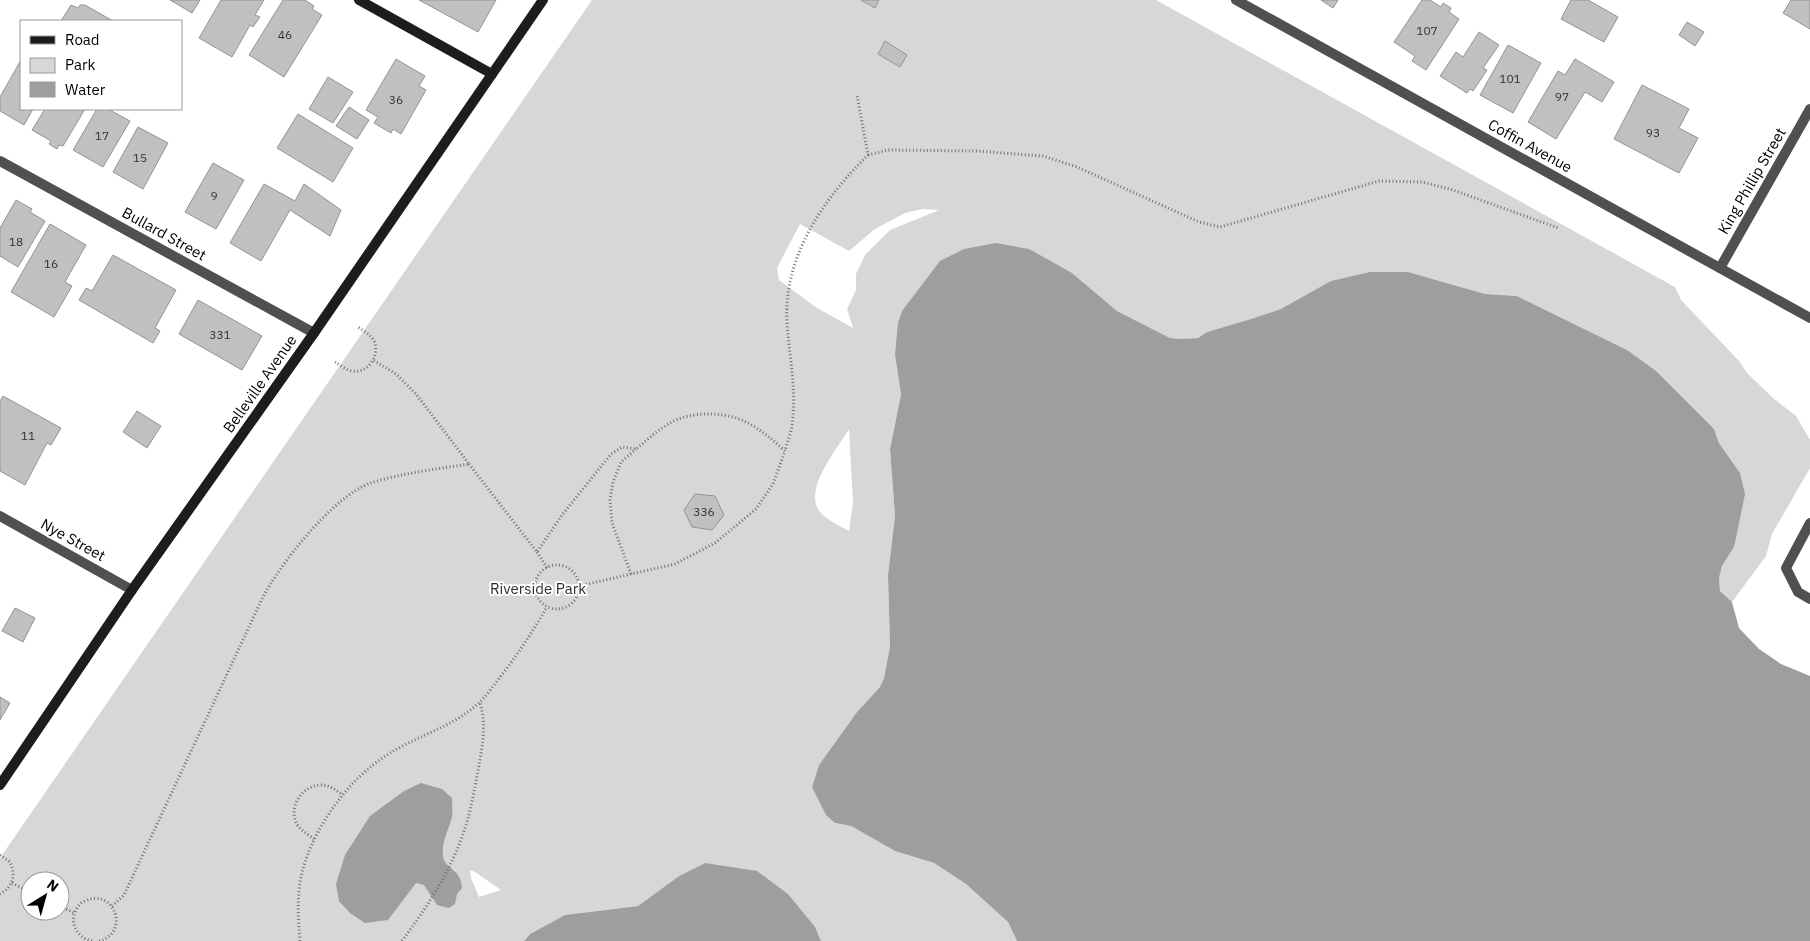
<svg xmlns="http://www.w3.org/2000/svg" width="1810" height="941" viewBox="0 0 1810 941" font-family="'IBM Plex Sans',sans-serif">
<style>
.green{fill:#d7d7d7;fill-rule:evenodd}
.water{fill:#9e9e9e}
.building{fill:#c0c0c0;stroke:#949494}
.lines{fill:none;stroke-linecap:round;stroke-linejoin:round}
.path{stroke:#727272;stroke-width:3;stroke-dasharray:1 2.5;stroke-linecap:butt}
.service{stroke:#505050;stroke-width:10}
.minor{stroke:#505050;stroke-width:10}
.tertiary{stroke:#505050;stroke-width:10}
.secondary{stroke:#1d1d1d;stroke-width:10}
.labels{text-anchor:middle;stroke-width:4;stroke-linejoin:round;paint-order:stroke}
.number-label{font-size:12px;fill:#303030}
.street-label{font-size:15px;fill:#000;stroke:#fff}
.park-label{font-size:15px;fill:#2e2e2e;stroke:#fff}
</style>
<rect width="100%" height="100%" fill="#fff"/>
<path class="green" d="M592,0h564l519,287 6,13 58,61 8,12 26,25 23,18 14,24v28l-38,66 -6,22 -34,46 -12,-11 -1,-13 3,-12 12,-19 6,-74 -21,-30 -5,-14 -87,-79 -110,-54 -32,-2 -77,-22 -127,37 -30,10 -44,13 -9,6 -19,1 -9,-1 -53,-27 -45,-38 -177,82 6,39 -11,55 5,67 -7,59 2,71 -6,32 -4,9 -23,25 -38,53 -7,22 23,36 16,3 44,25 39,12 32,21 42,38 9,19h-196l-6,-14 -110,-64 -26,13 -41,30 -73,9 -35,19 -6,7h-524v-83zM922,209l17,1 -49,20 -25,25 -9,19v16l-9,19 6,19 -36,-20 -38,-28 -2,-12 23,-44 49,27 26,-22 30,-16zM849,429l4,74 -4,28c-9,-5 -22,-11 -29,-19 -18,-22 18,-64 29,-83zM470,870l5,2 26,18 -22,7 -8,-19zM30,881h30v30h-30z"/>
<g class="water">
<polygon points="996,243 1029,249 1072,273 1117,311 1170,338 1179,339 1198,338 1207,332 1251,319 1281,309 1331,281 1370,272 1408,272 1485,294 1517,296 1627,350 1656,371 1714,429 1719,443 1740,473 1745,494 1734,547 1722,566 1719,578 1720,591 1732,602 1739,628 1759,649 1781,664 1810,676 1810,941 1017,941 1008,922 966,884 934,863 895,851 851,826 835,823 826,815 812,787 819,765 857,712 880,687 884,678 890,646 888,575 895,516 890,449 901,394 895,355 898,323 902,311 940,261 964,249"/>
<path d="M421,783l21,6 10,9c0,6 1,13 0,19 -3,12 -11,26 -9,39 2,14 18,12 19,32l-5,6 -2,10 -6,4 -12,-3 -13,-20 -8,-2 -28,37 -23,3 -15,-10 -11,-12 -3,-17 9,-29 25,-39 34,-25z"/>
<polygon points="705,863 757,871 788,894 815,927 821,941 524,941 530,934 565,915 638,906 679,876"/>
</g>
<g class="building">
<polygon points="170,0 200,0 192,13"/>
<polygon points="221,0 264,0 255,15 260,17 253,27 250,25 232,57 199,38"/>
<polygon points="283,0 305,0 314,6 312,9 322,15 284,77 249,55"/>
<polygon points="419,0 496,0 478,32"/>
<polygon points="861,0 879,0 875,8"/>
<polygon points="1321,0 1338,0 1333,8"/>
<polygon points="1422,0 1430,0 1441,7 1443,3 1451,8 1449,12 1459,19 1426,70 1412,61 1415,56 1394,42"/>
<polygon points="1571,0 1588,0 1618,17 1604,42 1561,19"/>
<polygon points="1791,0 1810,0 1810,29 1783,13"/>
<polygon points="71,5 78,8 80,5 85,5 113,21 61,21"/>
<polygon points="1687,22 1704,32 1695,46 1679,35"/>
<polygon points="1479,32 1499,45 1483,68 1487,70 1473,91 1470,89 1467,93 1440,76 1456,52 1463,57"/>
<polygon points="885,41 907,55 900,67 878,54"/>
<polygon points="1508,45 1541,63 1513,113 1480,95"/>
<polygon points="396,59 425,76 419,86 426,90 401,134 393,129 391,133 374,123 378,117 366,110"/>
<polygon points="1575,59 1614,82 1602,102 1585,92 1556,139 1528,122 1558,71 1565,75"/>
<polygon points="21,60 21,109 33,109 24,125 0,111 0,97"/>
<polygon points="328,77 353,92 333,123 309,109"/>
<polygon points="1642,85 1689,109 1679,128 1698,138 1679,173 1614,139"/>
<polygon points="349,107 369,120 357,139 336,126"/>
<polygon points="45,109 85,109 63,146 59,145 57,149 49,144 51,141 32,130"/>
<polygon points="97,109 108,109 130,121 103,167 73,150"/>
<polygon points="298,114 353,148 333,182 277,148"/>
<polygon points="138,127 168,143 143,189 113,172"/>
<polygon points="213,163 244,180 216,229 185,212"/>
<polygon points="264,184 295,201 304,184 341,210 330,236 290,210 261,261 230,243"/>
<polygon points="16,200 32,209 30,212 45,221 18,267 0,256 0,228"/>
<polygon points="50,224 86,245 65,282 72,286 54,317 11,292"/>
<polygon points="113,255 176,290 155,328 160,331 153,343 79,300 86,288 92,291"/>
<polygon points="198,300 262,336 242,370 179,334"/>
<polygon points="3,396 61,428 51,445 47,443 25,485 0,471 0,401"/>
<polygon points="137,411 161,426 147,448 123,432"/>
<polygon points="695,494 715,496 724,515 712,530 692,527 684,510"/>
<polygon points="15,608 35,618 23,642 2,631"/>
<polygon points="0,697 10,703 0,720"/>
</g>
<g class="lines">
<g class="path">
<polyline points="868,155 888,150 976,151 1043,156 1077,167 1199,222 1220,227 1379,181 1422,182 1453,190 1558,228"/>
<path d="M335,362c5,3 11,8 17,9 15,3 27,-14 23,-28 -3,-8 -11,-11 -17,-16"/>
<path d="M469,464l68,88 25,-37 49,-61 11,-7 14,2c11,-9 22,-19 34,-26 20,-12 57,-12 78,0 13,7 25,17 37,28 2,-9 6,-17 7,-26 5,-35 -3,-69 -5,-103 -4,-65 37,-124 81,-167l-11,-60"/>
<polyline points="537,552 547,568"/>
<circle cx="557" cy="587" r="22"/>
<polyline points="631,574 612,523 610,500 613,482 621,462 636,449"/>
<polyline points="579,586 675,564 715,543 756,509 773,484 785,451"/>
<path d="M314,839c-5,-4 -12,-8 -16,-13 -11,-17 3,-41 23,-41 8,0 15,5 22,10"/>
<path d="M0,855l10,7c6,13 3,25 -10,32"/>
<polyline points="12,883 30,892"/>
<polyline points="60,906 74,913"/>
<path d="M112,906l12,-11 138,-296c17,-34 72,-104 109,-116 31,-10 66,-14 98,-19l-53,-70 -20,-20 -23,-14"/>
<path d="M92,941c-14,-3 -22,-16 -17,-29 2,-5 5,-9 10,-11 29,-14 46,32 14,40"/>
<path d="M300,941c-2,-21 -3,-44 1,-64 10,-46 46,-97 86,-122 29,-19 66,-28 92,-52 8,-8 15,-18 22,-27 17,-22 32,-45 46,-69"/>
<path d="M402,941c25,-34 49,-70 62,-110 7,-20 10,-40 14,-60 4,-23 9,-46 2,-68"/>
</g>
<g class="service">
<polyline points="1720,268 1810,109"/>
<polyline points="1810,523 1786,568 1798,592 1810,599"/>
</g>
<g class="minor">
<polyline points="0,161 314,333"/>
<polyline points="0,516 132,590"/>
</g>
<polyline class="tertiary" points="1236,0 1810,318"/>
<g class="secondary">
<polyline points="359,0 492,74"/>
<polyline points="0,785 132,590 314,333 543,0"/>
</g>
</g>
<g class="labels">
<g class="number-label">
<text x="1427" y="35">107</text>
<text x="285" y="39">46</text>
<text x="1510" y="83">101</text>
<text x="1562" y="101">97</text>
<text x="396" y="104">36</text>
<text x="1653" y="137">93</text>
<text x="102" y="140">17</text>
<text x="140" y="162">15</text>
<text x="214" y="200">9</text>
<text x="16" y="246">18</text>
<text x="51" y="268">16</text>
<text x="220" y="339">331</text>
<text x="28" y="440">11</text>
<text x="704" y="516">336</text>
</g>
<g class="street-label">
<text transform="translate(1530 146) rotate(29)" y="5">Coffin Avenue</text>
<text transform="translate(1752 181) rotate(-60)" y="5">King Phillip Street</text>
<text transform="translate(164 234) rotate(29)" y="5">Bullard Street</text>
<text transform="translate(260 384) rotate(-55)" y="5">Belleville Avenue</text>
<text transform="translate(73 540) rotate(29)" y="5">Nye Street</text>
</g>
<g class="park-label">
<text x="538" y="594">Riverside Park</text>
</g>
</g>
<rect x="20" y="20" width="162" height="90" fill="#ffffff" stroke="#999999"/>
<rect x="30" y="36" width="25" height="8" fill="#1d1d1d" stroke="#999999"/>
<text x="65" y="45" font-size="15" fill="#000000">Road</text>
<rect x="30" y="58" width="25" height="15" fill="#d7d7d7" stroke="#999999"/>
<text x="65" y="70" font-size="15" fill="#000000">Park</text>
<rect x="30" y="82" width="25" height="15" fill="#9e9e9e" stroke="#999999"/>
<text x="65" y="95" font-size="15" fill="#000000">Water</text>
<g transform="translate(45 896) rotate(37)"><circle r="24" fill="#ffffff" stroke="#999999"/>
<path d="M0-4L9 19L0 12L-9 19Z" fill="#000000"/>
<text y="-8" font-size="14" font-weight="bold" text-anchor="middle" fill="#000000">N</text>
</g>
</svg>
